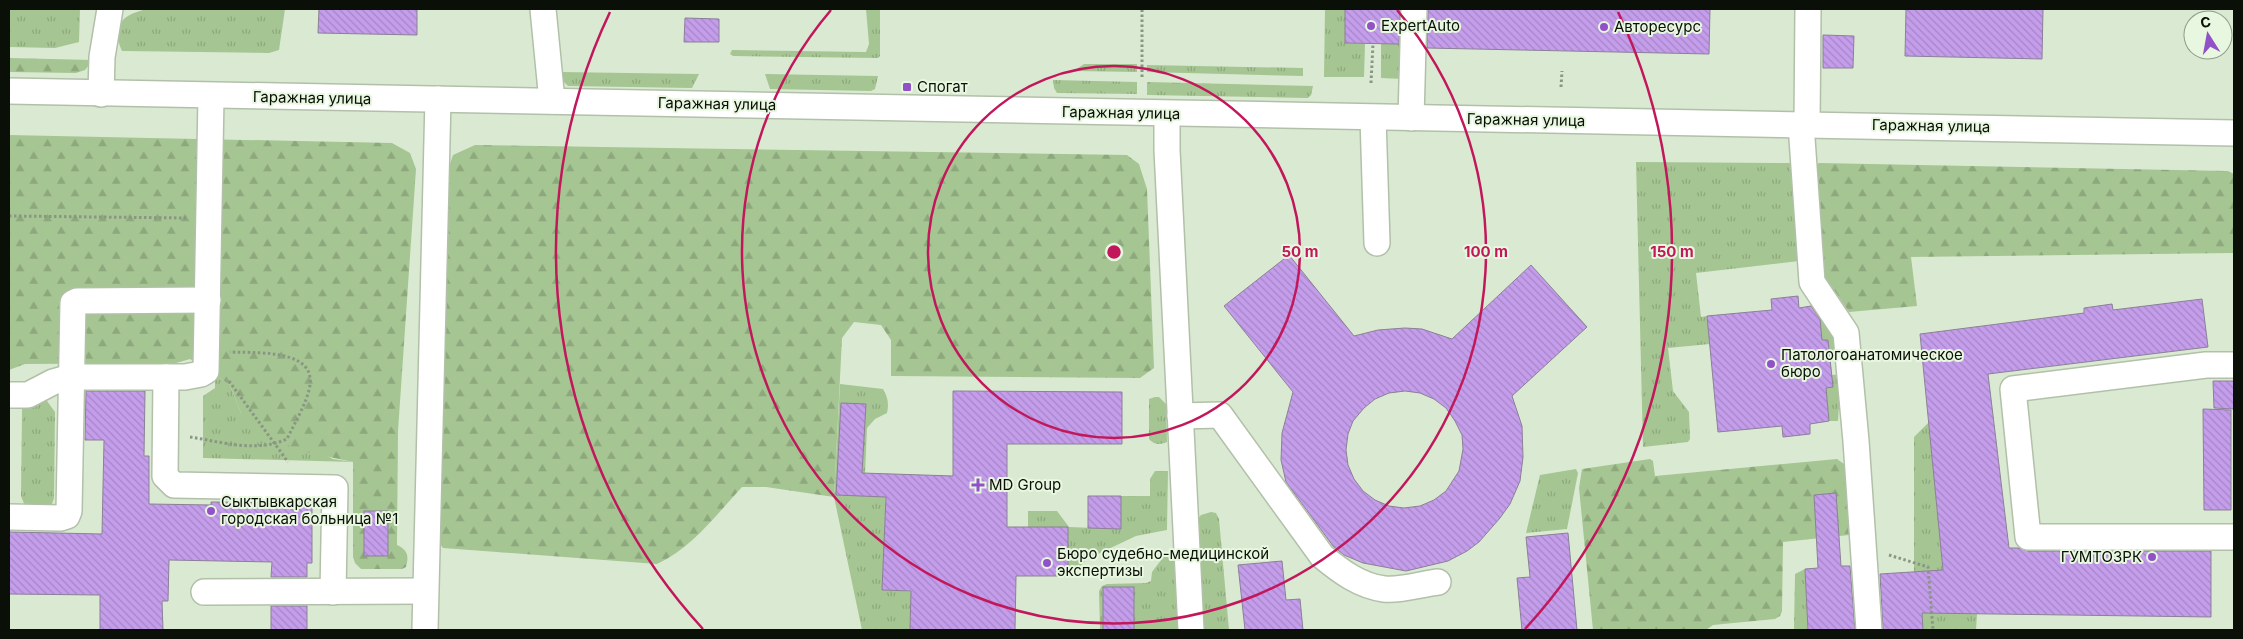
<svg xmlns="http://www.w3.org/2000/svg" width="2243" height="639" viewBox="0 0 2243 639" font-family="Inter,sans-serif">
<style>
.grass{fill:url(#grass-tufts)}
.forest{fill:url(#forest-firs)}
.building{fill:url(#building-back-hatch);stroke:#8b8097;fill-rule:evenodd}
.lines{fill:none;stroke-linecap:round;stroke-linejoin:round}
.minor-casing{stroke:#b2c0a9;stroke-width:28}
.path{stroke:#8a9684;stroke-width:3;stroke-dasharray:2.5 2.5;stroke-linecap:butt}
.minor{stroke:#fff;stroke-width:25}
.ring{fill:none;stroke:#c2185b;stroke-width:2.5}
.poi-dot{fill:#9151c7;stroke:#e8f7df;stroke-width:2}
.labels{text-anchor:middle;stroke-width:4;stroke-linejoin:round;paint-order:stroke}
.poi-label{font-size:15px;fill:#0a0f07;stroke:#e8f7df;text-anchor:start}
.street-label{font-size:15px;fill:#0a0f07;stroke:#e8f7df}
.centre{fill:#c2185b;stroke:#e8f7df;stroke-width:2.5}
.ring-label{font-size:15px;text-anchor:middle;font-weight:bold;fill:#c2185b;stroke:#e8f7df;stroke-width:4;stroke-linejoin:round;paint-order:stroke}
</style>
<defs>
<pattern id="grass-tufts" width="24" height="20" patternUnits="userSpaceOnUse" patternTransform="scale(1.25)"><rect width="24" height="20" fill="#a5c592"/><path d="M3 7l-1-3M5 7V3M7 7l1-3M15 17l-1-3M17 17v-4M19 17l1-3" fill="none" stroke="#8da87c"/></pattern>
<pattern id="forest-firs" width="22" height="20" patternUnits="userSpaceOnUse" patternTransform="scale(1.25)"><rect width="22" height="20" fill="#a5c592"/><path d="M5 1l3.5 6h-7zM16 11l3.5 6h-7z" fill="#8da87c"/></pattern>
<pattern id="building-back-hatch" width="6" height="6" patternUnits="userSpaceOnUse" patternTransform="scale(1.25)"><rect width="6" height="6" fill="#c49deb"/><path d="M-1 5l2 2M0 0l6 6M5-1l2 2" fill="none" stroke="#a786c8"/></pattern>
</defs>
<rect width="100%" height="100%" fill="#daead2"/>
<g class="grass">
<polygon points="9,9 80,9 79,42 55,48 9,47"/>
<path d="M148,9h137l-6,41 -10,3 -147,-2c-12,-26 1,-37 26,-42z"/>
<polygon points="866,9 880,9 880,56 878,58 733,56 730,54 732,50 866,52 869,44"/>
<polygon points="1325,9 1345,9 1345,43 1365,44 1364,77 1324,77"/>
<polygon points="1381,44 1402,44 1403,79 1381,78"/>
<polygon points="1084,64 1137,64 1137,72 1074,71"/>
<polygon points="1147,65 1303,68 1303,76 1147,72"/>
<polygon points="560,72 699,74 692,88 568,86 563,81"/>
<polygon points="765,74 878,76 875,89 871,91 770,89"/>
<polygon points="1053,80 1137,82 1137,94 1057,93 1054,88"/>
<polygon points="1147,82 1313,86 1311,95 1308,98 1147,95"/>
<polygon points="1636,162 1795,163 1799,261 1696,273 1701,317 1707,316 1710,344 1668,348 1673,391 1689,412 1690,439 1688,442 1643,447"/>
<polygon points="1825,305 1839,352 1830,353 1828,340 1810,341 1821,331 1818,306"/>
<polygon points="1841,374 1838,421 1829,421 1827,397 1815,389 1832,375"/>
<polygon points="215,375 230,385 241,413 333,459 353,462 203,458 203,396 215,388"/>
<path d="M840,384l43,5c5,8 6,15 4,24l-12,6 -8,9 -2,46 21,6 -3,110 38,2 -11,12v26h-48l-28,-133z"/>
<path d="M1155,397h4l7,7 1,38c-7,3 -13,3 -18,-3v-40z"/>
<polygon points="29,401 47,401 55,412 54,498 52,504 47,508 25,506 21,496 22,409"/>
<polygon points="1929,422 1947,613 1977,614 1976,630 1923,630 1922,613 1917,613 1914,572 1914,437"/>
<polygon points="1576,469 1578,473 1567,529 1526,533 1540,475"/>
<polygon points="1155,471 1168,471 1167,530 1136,536 1100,553 1086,560 1072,575 1068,576 1068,528 1028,527 1028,511 1057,511 1069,527 1121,529 1121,496 1150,496 1150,479"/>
<polygon points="1211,512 1216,513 1219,519 1229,630 1202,630 1197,520 1201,515"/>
<polygon points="1164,556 1176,559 1183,630 1100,630 1099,591 1102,586 1107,584 1146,583 1151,581 1152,572"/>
<polygon points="1805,569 1808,630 1794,630 1795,574"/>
</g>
<g class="forest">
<polygon points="9,58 93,60 85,70 76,73 9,72"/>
<path d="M9,135l383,8 18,10 6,16 -18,262 -1,114c11,5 12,11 9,22l-4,2h-41l-6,-6 -2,-6v-95l-52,-11 -38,-17 -22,-21 -11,-28 -40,-26 -14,4 -151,1 -16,6z"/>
<path d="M475,145l652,10 12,9 8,25 7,179 -14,10 -249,-2v-36l-10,-15 -27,-3 -12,16 -8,159 -68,-10h-24c-26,28 -50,61 -85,77l-214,-16 -6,-8 12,-373 4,-12z"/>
<polygon points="1819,163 2228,171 2234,174 2234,253 1911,257 1917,306 1849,312 1821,271 1812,168"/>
<polygon points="1650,459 1653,461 1655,476 1837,459 1844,464 1850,474 1853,533 1849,535 1783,542 1782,611 1780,616 1775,619 1713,625 1706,630 1593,630 1579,488 1582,469"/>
</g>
<g class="building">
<polygon points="319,9 417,9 417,35 318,33"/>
<polygon points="1345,9 1400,9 1399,44 1345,43"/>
<polygon points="1428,9 1710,9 1709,54 1427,48"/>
<polygon points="1906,9 2043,9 2042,59 1905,56"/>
<polygon points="685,18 719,19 719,42 684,42"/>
<polygon points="1823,35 1854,36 1853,68 1823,68"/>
<path d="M1289,255l65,81 24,-6 27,-2 17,1 30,10 79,-74 56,62 -75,69 10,30 1,31 -3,24 -10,23 -10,14 -21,24 -12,9 -19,10 -42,10 -43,-8 -19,-8 -11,-9 -47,-64 -5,-22 1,-27 11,-41 -69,-86zM1405,391l15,2 14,6 12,9 9,13 7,14 1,14 -4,22 -13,20 -12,9 -14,6 -16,2 -15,-2 -14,-6 -12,-9 -9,-12 -6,-14 -2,-15 2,-16 5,-13 11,-13 11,-9 14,-6z"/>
<polygon points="1798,296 1799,308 1811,306 1820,319 1822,340 1828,340 1833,387 1826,388 1829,421 1810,424 1810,434 1783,437 1782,426 1718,432 1707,316 1772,310 1771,299"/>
<polygon points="2202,299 2208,347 1988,374 2009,548 2020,548 2028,551 2211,551 2211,617 1922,613 1923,630 1883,630 1880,574 1943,570 1920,334 2084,313 2084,308 2112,304 2113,310"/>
<polygon points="2213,381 2234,381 2234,409 2214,408"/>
<polygon points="86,391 145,391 144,456 149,456 149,504 211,505 211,502 312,503 312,563 307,563 307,577 271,577 272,562 169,560 168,601 162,601 163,630 100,630 100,595 9,594 9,532 102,534 104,440 85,440"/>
<polygon points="953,391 1122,392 1122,444 1007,444 1007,527 1068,527 1068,576 1016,576 1015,630 910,630 911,591 882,590 886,497 836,495 841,403 866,404 862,473 953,476"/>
<polygon points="2203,409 2231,410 2231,510 2204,510"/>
<polygon points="1836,493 1841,566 1850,566 1855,630 1808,630 1805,569 1818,568 1814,495"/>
<polygon points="1088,496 1121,496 1121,529 1088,528"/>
<rect x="364" y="511" width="24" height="45"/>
<polygon points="1568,533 1577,630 1522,630 1517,578 1530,577 1526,537"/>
<polygon points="1282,561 1286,600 1300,599 1303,630 1245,630 1238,565"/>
<rect x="1103" y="587" width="31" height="43"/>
<rect x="271" y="606" width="36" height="24"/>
</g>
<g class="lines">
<g class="minor-casing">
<g id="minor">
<polyline points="543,9 552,101"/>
<polyline points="9,91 2234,133"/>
<polyline points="101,94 102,57 110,9"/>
<polyline points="1167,114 1167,150 1191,630"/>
<polyline points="1373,118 1377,243"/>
<polyline points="1411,118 1414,9"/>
<polyline points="1801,124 1812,282 1846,333 1856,441 1869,630"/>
<polyline points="1807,124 1808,9"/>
<polyline points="2234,365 2206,365 2013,389 2028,537 2234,537"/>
<polyline points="166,377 165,476 174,485 335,488 333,592"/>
<polyline points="9,395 28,395 53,382 71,377 185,377 201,374 206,371 211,97"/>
<path d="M1180,416l40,-1 102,141c18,15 38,30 62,33 16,2 37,-5 54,-7"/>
<polyline points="9,517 61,518 67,516 69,511 73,303 77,301 208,300"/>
<polyline points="204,592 425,591"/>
<polyline points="425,630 438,99"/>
</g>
</g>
<g class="path">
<polyline points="1142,77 1142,9"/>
<polyline points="1371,83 1373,44"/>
<polyline points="1561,87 1562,71"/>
<polyline points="9,216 186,218"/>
<polyline points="229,381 288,462"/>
<path d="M190,437c33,5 65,16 97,2 7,-15 26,-46 23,-62 -4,-28 -60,-24 -80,-25"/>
<polyline points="1889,555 1928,567 1933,630"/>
</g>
<use href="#minor" class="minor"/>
</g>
<g class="ring">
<circle cx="1114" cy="252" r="186"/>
<path d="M1397 10A372 372 0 1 1 831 10"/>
<path d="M703 629A558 558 0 0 1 610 12M1618 12A558 558 0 0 1 1525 629"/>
</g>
<g class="poi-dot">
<circle cx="1371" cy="26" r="5"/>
<circle cx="1604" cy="27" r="5"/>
<rect x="902" y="82" width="10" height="10" rx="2.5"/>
<circle cx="1771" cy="364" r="5"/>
<path d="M975.5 477.5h5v5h5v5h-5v5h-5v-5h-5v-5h5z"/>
<circle cx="211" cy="511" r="5"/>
<circle cx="2152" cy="557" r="5"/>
<circle cx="1047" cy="563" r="5"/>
</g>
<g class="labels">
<g class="poi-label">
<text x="1381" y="31">ExpertAuto</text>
<text x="1614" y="32">Авторесурс</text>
<text x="917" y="92">Спогат</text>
<text x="1781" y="360">Патологоанатомическое<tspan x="1781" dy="17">бюро</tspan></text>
<text x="989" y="490">MD Group</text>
<text x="221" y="507">Сыктывкарская<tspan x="221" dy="17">городская больница №1</tspan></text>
<text x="1057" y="559">Бюро судебно-медицинской<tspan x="1057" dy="17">экспертизы</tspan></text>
<text x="2142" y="562" text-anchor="end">ГУМТОЗРК</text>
</g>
<g class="street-label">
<text transform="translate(312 98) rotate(1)" y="5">Гаражная улица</text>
<text transform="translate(717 104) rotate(1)" y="5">Гаражная улица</text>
<text transform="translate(1121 113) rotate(1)" y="5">Гаражная улица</text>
<text transform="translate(1526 120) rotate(1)" y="5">Гаражная улица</text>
<text transform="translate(1931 126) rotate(1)" y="5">Гаражная улица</text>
</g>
</g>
<circle cx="1114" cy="252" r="8" class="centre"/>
<g class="ring-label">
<text x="1300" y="257">50 m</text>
<text x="1486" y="257">100 m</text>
<text x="1672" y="257">150 m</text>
</g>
<rect width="2243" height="639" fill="none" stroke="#0a0f07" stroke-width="20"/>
<g transform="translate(2208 35) rotate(349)"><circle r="24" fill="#e8f7df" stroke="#8f9a89"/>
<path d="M0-4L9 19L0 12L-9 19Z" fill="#9151c7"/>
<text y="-8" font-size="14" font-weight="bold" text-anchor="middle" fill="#0a0f07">С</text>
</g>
</svg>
